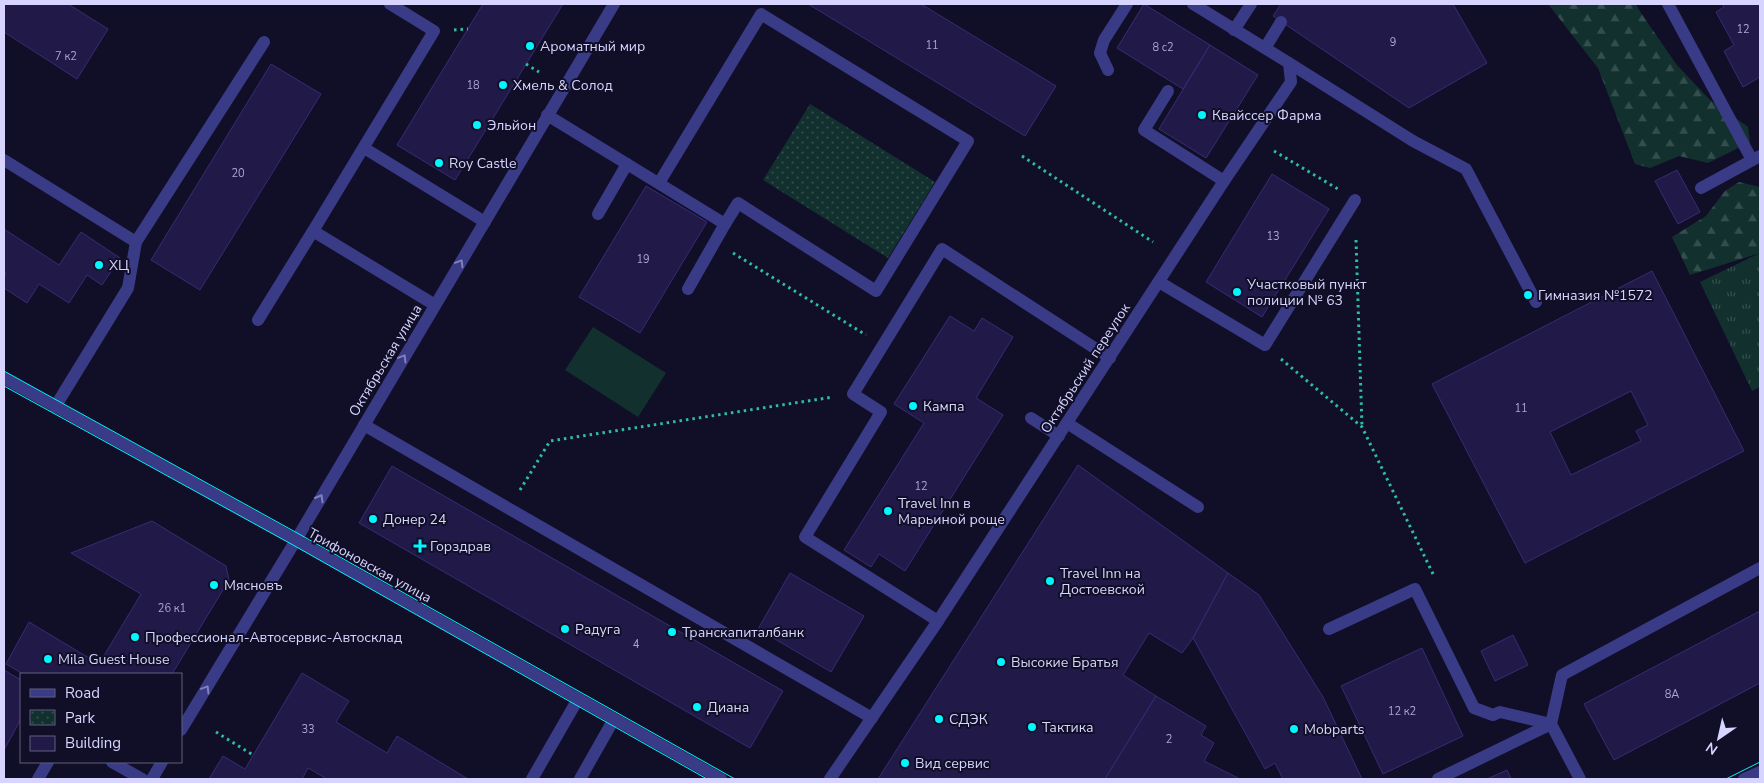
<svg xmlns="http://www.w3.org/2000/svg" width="1764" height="783" viewBox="0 0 1764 783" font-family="'Nunito Sans',sans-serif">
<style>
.grass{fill:url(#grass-tufts)}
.forest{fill:url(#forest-firs)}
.park{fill:url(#park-dots)}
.pitch{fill:#12312e}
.building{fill:#211a49;stroke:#362c75;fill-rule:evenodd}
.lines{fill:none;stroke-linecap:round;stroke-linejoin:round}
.path{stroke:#2dbbaa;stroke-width:3;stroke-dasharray:2.5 4;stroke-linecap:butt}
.service{stroke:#393b87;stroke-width:12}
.minor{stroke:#393b87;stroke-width:12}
.tertiary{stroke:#393b87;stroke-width:12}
.tram{stroke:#01f6ff;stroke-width:1}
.oneway{stroke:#8080bd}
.poi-dot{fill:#01f6ff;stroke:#110f27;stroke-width:2}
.labels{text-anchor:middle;stroke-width:4;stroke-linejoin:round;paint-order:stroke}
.number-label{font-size:11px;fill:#aaa6d2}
.poi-label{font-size:14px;fill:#d7d5ff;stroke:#110f27;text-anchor:start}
.street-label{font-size:14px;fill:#d7d5ff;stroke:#110f27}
</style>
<defs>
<pattern id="grass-tufts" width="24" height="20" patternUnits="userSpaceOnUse" patternTransform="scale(1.25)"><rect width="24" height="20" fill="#12312e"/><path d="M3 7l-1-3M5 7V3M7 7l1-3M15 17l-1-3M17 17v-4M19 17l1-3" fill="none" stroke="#344e4d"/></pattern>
<pattern id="forest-firs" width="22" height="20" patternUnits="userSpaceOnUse" patternTransform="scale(1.25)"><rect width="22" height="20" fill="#12312e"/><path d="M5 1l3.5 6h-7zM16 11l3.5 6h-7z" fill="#344e4d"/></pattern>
<pattern id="park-dots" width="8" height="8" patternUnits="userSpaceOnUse" patternTransform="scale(1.25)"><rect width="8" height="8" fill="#12312e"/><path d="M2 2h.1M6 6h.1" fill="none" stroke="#344e4d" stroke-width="1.8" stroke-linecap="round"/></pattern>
</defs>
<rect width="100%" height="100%" fill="#110f27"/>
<polygon class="grass" points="1760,253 1760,387 1752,391 1700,282"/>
<g class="forest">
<polygon points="1548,4 1636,4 1639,10 1676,64 1710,100 1748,127 1750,142 1708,163 1679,156 1650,168 1635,164 1598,68"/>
<polygon points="1739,182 1760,187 1760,253 1690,275 1672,237 1706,216 1725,191"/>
</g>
<polygon class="park" points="810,104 935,182 888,258 763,180"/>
<polygon class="pitch" points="593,327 666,373 638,417 565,370"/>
<g class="building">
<polygon points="4,4 68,4 108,29 77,79 4,32"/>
<polygon points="483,4 563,4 455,180 397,145"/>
<polygon points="808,4 921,4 1056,86 1025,136"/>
<polygon points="1144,4 1210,45 1183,89 1117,48"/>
<polygon points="1281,4 1453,4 1487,63 1409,108 1273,16"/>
<polygon points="1722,4 1760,4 1760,77 1743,87 1724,51 1734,45 1716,12 1724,7"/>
<polygon points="1210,45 1258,75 1206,158 1159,129"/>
<polygon points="271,64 321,94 200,290 151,260"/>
<polygon points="1677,170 1700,212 1678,224 1655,181"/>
<polygon points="1272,174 1329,209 1262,317 1206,282"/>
<polygon points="646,186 707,222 640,333 579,297"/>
<polygon points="4,229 59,265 81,232 120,258 102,285 87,275 69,303 39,284 27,303 4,288 4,277 6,273 4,272"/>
<path d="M1652,271l92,180 -219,112 -93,-179zM1631,391l17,34 -12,6 5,10 -70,34 -21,-43z"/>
<polygon points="950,316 974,331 982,318 1013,337 976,398 1003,415 905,571 879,554 871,567 844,550 924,423 894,404"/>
<polygon points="1078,465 1228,573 1193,638 1182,653 1149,633 1123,675 1156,696 1105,779 878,779"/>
<polygon points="392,466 783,691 750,748 359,523"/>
<polygon points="152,521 226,566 229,580 172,674 23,674 6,664 29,622 99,664 141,594 71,553"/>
<polygon points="790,573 864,616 831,672 758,629"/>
<polygon points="1228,573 1259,595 1323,697 1362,779 1283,779 1275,763 1265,769 1193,638"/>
<polygon points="1760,611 1760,683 1614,760 1584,704"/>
<polygon points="1513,635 1528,665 1495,681 1481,651"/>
<polygon points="1422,648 1463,736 1383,774 1341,686"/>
<polygon points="4,670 21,680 21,719 4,750"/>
<polygon points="302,673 349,701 336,722 387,753 397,736 468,779 327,779 308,768 302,779 209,779 223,756 245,769"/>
<polygon points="1156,696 1206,726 1201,735 1214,743 1204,761 1240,779 1105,779"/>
<polygon points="1507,770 1511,779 1487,779"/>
</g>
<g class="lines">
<g class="path">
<polyline points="454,30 468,29"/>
<polyline points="526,64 539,72"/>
<polyline points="1274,151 1338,189"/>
<polyline points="1022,156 1153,242"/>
<polyline points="1356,240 1362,427"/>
<polyline points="733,253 866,335"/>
<polyline points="1281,359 1362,427 1434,576"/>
<polyline points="520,490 550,441 833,397"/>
<polyline points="216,732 253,755"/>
</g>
<g class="service">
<polyline points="390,4 434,31 313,231 435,305"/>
<polyline points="1668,4 1752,160"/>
<polyline points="1234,30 1251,4"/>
<polyline points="1265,48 1281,22"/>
<polyline points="1289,63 1413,141 1466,169 1536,302"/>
<polyline points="1108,70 1100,53 1104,40 1127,4"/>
<polyline points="1168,91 1144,130 1224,181"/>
<polyline points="547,115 725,224 688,289"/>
<polyline points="364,148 485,222"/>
<polyline points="4,160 136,242"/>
<polyline points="659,183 761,14 968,141 876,291 738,203 725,224"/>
<polyline points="1701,188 1760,156"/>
<polyline points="598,214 627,164"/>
<polyline points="1159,282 1265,345 1355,200"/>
<polyline points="258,320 313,231"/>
<polyline points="55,407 128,288 136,242 264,42"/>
<polyline points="1031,418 1059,436"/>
<polyline points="1067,423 1198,507"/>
<polyline points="364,425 872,718"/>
<polyline points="938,621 805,537 881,412 853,394 942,249 1110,358"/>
<polyline points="1329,629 1415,589 1474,708 1493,715 1500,712 1551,724"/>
<polyline points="112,762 142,779"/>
<polyline points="38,779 48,762"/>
<polyline points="532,779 578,699"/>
<polyline points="580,779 614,719"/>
<polyline points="1438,779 1551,724"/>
<polyline points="1580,779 1551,724 1562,675 1760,568"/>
</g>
<polyline class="minor" points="830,779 938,621 1224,181 1291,82 1289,63 1193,4"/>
<g class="tertiary">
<polyline points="4,378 296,540 721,779"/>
<polyline points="181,730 296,540 614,4"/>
<polyline points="152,779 162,762"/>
<polyline points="1744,779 1760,772"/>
</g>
<g class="tram">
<polyline points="4,371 299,534 735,779"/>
<polyline points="4,386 293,545 707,779"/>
<polyline points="1726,779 1760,762"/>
</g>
</g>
<defs><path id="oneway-chevron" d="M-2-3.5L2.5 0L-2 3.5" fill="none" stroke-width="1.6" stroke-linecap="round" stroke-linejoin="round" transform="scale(1.25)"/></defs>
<g class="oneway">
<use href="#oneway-chevron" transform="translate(460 263) rotate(-59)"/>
<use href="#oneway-chevron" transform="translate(403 358) rotate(-59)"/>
<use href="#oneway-chevron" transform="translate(320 498) rotate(-60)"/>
<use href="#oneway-chevron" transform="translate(206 689) rotate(-59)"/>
</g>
<g class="poi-dot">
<circle cx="530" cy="46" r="5"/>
<circle cx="503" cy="85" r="5"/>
<circle cx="1202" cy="115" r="5"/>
<circle cx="477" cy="125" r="5"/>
<circle cx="439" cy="163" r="5"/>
<circle cx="99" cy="265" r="5"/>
<circle cx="1237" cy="292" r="5"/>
<circle cx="1528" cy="295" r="5"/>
<circle cx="913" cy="406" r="5"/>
<circle cx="888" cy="511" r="5"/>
<circle cx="373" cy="519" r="5"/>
<path d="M417.5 538.5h5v5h5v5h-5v5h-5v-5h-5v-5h5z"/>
<circle cx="1050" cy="581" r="5"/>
<circle cx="214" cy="585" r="5"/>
<circle cx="565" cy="629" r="5"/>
<circle cx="672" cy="632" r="5"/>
<circle cx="135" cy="637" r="5"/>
<circle cx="48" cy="659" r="5"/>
<circle cx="1001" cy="662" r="5"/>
<circle cx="697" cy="707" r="5"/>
<circle cx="939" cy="719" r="5"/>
<circle cx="1032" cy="727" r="5"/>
<circle cx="1294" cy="729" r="5"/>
<circle cx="905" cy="763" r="5"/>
</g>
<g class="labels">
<g class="number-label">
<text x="1743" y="33">12</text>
<text x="1393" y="46">9</text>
<text x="932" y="49">11</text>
<text x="1163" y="51">8 с2</text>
<text x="66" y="60">7 к2</text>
<text x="473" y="89">18</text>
<text x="238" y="177">20</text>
<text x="1273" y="240">13</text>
<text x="643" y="263">19</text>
<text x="1521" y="412">11</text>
<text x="921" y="490">12</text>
<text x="172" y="612">26 к1</text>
<text x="636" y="648">4</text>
<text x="1672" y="698">8А</text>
<text x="1402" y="715">12 к2</text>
<text x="308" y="733">33</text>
<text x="1169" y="743">2</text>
</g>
<g class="poi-label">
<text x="540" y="51">Ароматный мир</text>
<text x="513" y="90">Хмель &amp; Солод</text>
<text x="1212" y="120">Квайссер Фарма</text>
<text x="487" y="130">Эльйон</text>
<text x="449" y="168">Roy Castle</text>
<text x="109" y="270">ХЦ</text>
<text x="1247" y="289">Участковый пункт<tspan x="1247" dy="16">полиции № 63</tspan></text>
<text x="1538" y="300">Гимназия №1572</text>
<text x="923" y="411">Кампа</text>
<text x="898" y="508">Travel Inn в<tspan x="898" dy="16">Марьиной роще</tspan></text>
<text x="383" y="524">Донер 24</text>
<text x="430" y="551">Горздрав</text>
<text x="1060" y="578">Travel Inn на<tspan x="1060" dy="16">Достоевской</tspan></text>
<text x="224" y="590">Мясновъ</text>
<text x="575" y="634">Радуга</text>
<text x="682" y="637">Транскапиталбанк</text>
<text x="145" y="642">Профессионал-Автосервис-Автосклад</text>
<text x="58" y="664">Mila Guest House</text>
<text x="1011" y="667">Высокие Братья</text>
<text x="707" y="712">Диана</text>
<text x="949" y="724">СДЭК</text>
<text x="1042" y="732">Тактика</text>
<text x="1304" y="734">Mobparts</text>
<text x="915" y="768">Вид сервис</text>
</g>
<g class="street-label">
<text transform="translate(385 360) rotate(-59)" y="5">Октябрьская улица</text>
<text transform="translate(1085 368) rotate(-57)" y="5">Октябрьский переулок</text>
<text transform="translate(370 565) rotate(29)" y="5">Трифоновская улица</text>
</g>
</g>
<rect width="1764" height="783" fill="none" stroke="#d7d5ff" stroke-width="10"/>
<rect x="20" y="673" width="162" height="90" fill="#110f27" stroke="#605e7d"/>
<rect x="30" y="689" width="25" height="8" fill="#393b87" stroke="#605e7d"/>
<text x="65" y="698" font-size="15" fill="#d7d5ff">Road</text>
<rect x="30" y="710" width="25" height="15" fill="url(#park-dots)" stroke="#605e7d"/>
<text x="65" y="723" font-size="15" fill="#d7d5ff">Park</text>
<rect x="30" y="736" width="25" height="15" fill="#211a49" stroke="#605e7d"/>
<text x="65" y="748" font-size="15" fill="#d7d5ff">Building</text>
<g transform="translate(1719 738) rotate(214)" stroke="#110f27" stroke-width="4" paint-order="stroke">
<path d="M0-4L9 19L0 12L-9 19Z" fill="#d7d5ff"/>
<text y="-8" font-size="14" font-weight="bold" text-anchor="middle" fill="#d7d5ff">N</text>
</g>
</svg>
